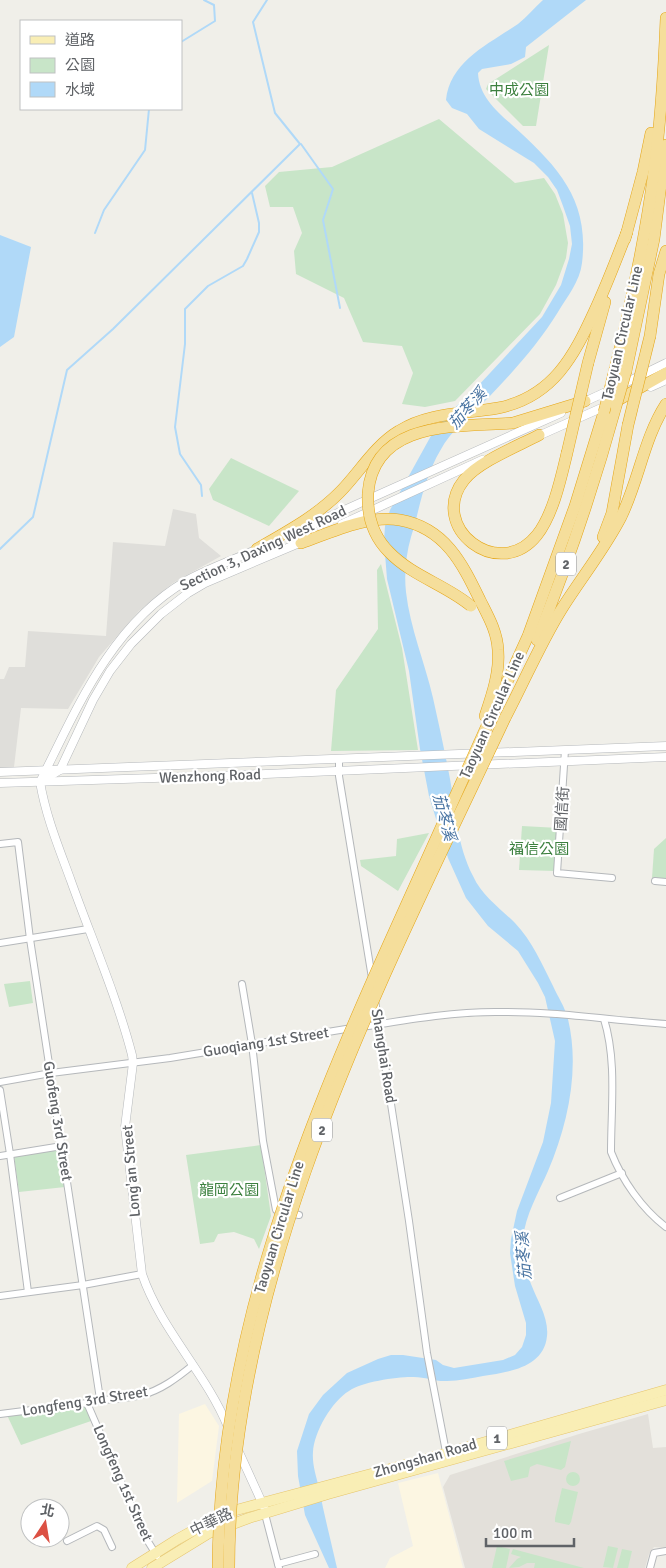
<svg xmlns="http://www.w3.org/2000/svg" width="666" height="1568" viewBox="0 0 666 1568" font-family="Signika,'Noto Sans TC',sans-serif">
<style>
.commercial{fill:#fcf6e2}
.industrial{fill:#dfdeda}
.education{fill:#e3e0da}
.green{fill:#c8e5c8}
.water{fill:#b0d9f8}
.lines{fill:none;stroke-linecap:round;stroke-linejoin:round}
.stream{stroke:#b0d9f8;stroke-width:2}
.minor-casing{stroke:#b5b8bb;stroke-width:8}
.tertiary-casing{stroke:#b5b8bb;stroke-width:9}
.primary-casing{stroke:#e6c56b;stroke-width:11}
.motorway-casing{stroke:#e5a514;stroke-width:12}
.minor{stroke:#fff;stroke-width:6}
.tertiary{stroke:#fff;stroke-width:8}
.primary{stroke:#f9eeb5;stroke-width:10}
.motorway{stroke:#f5de9b;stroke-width:11}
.motorway-bridge-casing{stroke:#e5a514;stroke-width:12;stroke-linecap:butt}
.motorway-bridge{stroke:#f5de9b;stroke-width:11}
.labels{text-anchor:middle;stroke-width:4.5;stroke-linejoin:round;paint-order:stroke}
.shield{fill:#fff;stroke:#909295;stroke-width:1}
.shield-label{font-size:14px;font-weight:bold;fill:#606367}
.park-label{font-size:15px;fill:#3d8140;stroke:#fff}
.street-label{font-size:15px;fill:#606367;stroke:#fff}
.water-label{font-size:16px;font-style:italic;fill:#4974a2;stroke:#fff}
</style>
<rect width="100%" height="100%" fill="#f0efe9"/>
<g class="commercial">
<polygon points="205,1404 219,1426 212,1481 177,1503 179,1414"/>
<polygon points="438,1473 463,1568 385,1568 390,1558 413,1546 398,1483"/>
</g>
<polygon class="industrial" points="173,509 196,514 199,538 221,556 173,583 139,611 99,657 68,709 21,708 14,767 0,768 0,679 4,679 9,667 25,667 28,631 106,636 113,542 165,546"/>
<polygon class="education" points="648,1414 653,1448 666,1447 666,1548 654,1547 649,1554 645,1568 465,1568 443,1487 450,1475 579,1434"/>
<g class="green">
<polygon points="549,45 536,126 523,126 486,89 488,84"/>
<polygon points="439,119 515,183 544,178 555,194 563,214 568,243 566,258 556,285 540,314 455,401 425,407 402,404 413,373 402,346 363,342 344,298 296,274 294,251 302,233 293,207 270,207 265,186 279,172 332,167"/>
<polygon points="231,458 299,491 269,526 213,500 209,489"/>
<polygon points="381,564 402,648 418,750 331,751 336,690 378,629 377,570"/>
<polygon points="522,826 559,828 555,871 519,870"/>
<polygon points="429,833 398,891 361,866 360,860 396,856 397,839"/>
<polygon points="666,838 666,879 652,878 654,849"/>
<polygon points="30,981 33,1003 9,1007 4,984"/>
<polygon points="261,1145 271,1216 259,1249 254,1239 234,1232 218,1234 214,1242 200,1244 186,1155"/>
<polygon points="59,1149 65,1187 19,1192 14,1156"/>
<polygon points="87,1403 94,1420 21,1445 6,1413"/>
<polygon points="571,1441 565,1467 561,1470 537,1464 530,1467 528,1477 511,1481 504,1461"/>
<circle cx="573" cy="1479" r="7"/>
<polygon points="562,1488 578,1492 571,1522 569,1525 555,1522 555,1518"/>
<polygon points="497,1546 510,1549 506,1568 492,1568"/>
<polygon points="608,1546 618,1548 613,1568 603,1567"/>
<polygon points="513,1549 584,1568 534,1568 535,1563 527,1563 519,1567 524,1568 519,1567 509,1568 517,1559 521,1557 511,1554"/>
<polygon points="622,1549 632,1551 628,1568 617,1568"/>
</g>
<g class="water">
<path d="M543,0h43l-60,47 -1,10 -14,7 -29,5 -4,4c1,22 17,37 33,51 45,41 79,74 71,139 -2,18 -15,34 -24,49 -19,31 -44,59 -69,85 -17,17 -38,33 -49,54 -12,20 -19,47 -24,69 -3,17 0,0 -5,17 -5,17 -7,37 -5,55 4,36 19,71 27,106 6,27 12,54 17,81 6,33 7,66 23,97 9,20 27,32 42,47 17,18 27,41 38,63 5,11 12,21 15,33 12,50 0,105 -20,152 -9,21 -23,44 -25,68 -1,14 3,32 8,45 6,16 18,34 16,52 -3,32 -39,36 -64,40 -12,2 -24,5 -36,5 -12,1 -23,-5 -36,-4 -16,0 -49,5 -62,14 -17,10 -35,41 -36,61 -1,12 3,24 6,36 5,27 12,53 18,80h-8l-24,-53 -7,-39 -1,-25 12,-37 14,-19 24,-22 31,-14 13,-4h12l33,5 7,5 11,3 49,-8 12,-5 7,-8 4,-12v-12l-11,-37 -5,-33 1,-14 6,-28 26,-69 8,-39 4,-62 -10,-44 -7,-14 -20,-32 -30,-25 -22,-28 -18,-40 -19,-62 -9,-47 -11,-78 -22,-92 -3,-38 1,-15 5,-16 42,-76 13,-17 32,-30 65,-70 19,-32 8,-26 3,-15 -2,-18 -7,-20 -6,-16 -9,-13 -14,-14 -55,-34 -12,-15 -15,-6 -6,-8c4,-39 43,-56 72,-76 9,-7 17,-17 25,-24z"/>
<polygon points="0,235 31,247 14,337 0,347"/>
</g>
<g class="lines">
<g class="stream">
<polyline points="181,42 215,21 214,5 204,0"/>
<polyline points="301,144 333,189 323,220 340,308"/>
<polyline points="95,233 104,210 145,150 149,109"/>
<polyline points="202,496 201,485 180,454 175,427 185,344 185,309 208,286 243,266 247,259 259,232 259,223 252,193"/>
<polyline points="0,549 33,517 67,370 113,329 300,144 275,113 253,22 267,0"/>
</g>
<g class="minor-casing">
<g id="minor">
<polyline points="565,750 557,873 612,878"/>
<polyline points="339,759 339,776 372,978"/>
<polyline points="0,844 18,842 30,939 100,1399"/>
<polyline points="655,881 666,882"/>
<polyline points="0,943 88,929"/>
<polyline points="242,984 252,1044 263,1141 276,1210 299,1215"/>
<polyline points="375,1000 409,1221 427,1353 447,1457"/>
<path d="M604,1019c13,42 7,89 7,133 11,28 31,57 55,75"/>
<path d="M362,1027c44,-7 88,-15 133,-15 57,-1 114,8 171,12"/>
<polyline points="0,1082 51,1073 170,1058 352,1028"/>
<polyline points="0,1090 10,1154 28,1292"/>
<polyline points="0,1156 62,1146"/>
<polyline points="560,1198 622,1173"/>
<polyline points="0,1296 83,1285 142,1274"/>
<polyline points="87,1403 144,1535 157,1556"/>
<path d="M0,1414l87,-11c18,-5 37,-3 55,-8 19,-5 35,-17 51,-30"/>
<polyline points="265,1514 279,1568"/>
<polyline points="67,1541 97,1526 104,1530 112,1547"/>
<polyline points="278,1564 315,1554"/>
<polyline points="650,1568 654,1553 666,1551"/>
</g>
</g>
<g class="tertiary-casing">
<g id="tertiary">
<polyline points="621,385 666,363"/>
<polyline points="651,387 666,380"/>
<polyline points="582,403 610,390"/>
<polyline points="536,437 608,405"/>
<polyline points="342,524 482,460"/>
<polyline points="293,533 561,413"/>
<polyline points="0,772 666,746"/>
<path d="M40,782c6,35 19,66 31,99 20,56 46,116 61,174l1,8 -8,64 17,147c19,56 64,99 86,153"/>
<path d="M40,782c37,-74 71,-157 146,-201 23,-13 50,-22 74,-33"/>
<polyline points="40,782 60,770 93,700 110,671 131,644 161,614 188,593 205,583 304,541"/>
<polyline points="0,783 216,776 666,757"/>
<polyline points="238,1450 264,1507"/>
</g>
</g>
<g class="primary-casing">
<g id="primary">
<polyline points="132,1568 178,1539 225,1513 416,1462 666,1390"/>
<polyline points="152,1568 209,1533 249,1518 328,1494 666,1400"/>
</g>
</g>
<g class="motorway-casing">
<g id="motorway">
<polyline points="625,239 643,172 651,133"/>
<polyline points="650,336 659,274 666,251"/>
<polyline points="588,363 605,302"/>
<polyline points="626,371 654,239 666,145"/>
<path d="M613,377c17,-68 32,-136 41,-206 7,-51 10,-102 12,-153"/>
<polyline points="611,404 666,373"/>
<polyline points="513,423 585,401"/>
<path d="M539,435c-21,11 -61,27 -75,45 -37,47 35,103 73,55 16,-20 24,-57 30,-82"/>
<polyline points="603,537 612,513 628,425"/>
<path d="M301,543c31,-11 66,-28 99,-23 45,8 62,43 80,80 8,16 17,31 18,50 2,22 -6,45 -13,66"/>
<path d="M257,549c29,-17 58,-32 82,-56 20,-20 35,-47 60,-62 30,-19 66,-17 99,-23 55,-11 76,-52 97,-98 12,-26 22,-52 32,-78"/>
<path d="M537,640c31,-77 57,-154 79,-234"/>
<polyline points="492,715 528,636 575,506 604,412"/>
<path d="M505,718c19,-36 35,-74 56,-108 20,-32 43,-60 60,-93 18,-37 23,-79 45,-113"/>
</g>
</g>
<use href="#minor" class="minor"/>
<use href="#tertiary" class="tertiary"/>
<use href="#primary" class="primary"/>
<use href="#motorway" class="motorway"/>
<g class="motorway-bridge-casing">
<g id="motorway-bridge">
<polyline points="616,406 626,371"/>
<polyline points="604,412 613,377"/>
<polyline points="628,425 650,336"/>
<polyline points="567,453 588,363"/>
<path d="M471,606c-25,-21 -59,-30 -82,-54 -16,-16 -22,-37 -21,-59 6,-74 92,-66 145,-70"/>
<path d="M218,1568c1,-223 82,-427 172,-627 33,-74 67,-148 100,-222"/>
<path d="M229,1568c0,-299 152,-586 276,-850"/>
</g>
</g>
<use href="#motorway-bridge" class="motorway-bridge"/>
</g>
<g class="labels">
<g class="shield">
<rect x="556" y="552.5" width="20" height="23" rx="4"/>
<rect x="312" y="1118.5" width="20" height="23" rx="4"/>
<rect x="487" y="1426.5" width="20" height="23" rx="4"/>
</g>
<g class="shield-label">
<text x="566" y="569">2</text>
<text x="322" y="1135">2</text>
<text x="497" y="1443">1</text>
</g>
<g class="park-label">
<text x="519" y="95">中成公園</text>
<text x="539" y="854">福信公園</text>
<text x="229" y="1195">龍岡公園</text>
</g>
<g class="street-label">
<text transform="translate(622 333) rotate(-77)" y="5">Taoyuan Circular Line</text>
<text transform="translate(263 548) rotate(-25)" y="5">Section 3, Daxing West Road</text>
<text transform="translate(492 715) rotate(-66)" y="5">Taoyuan Circular Line</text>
<text transform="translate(210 776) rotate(-2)" y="5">Wenzhong Road</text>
<text transform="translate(562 809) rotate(-86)" y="5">國信街</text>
<text transform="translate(266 1042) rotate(-9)" y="5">Guoqiang 1st Street</text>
<text transform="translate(384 1056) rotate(81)" y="5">Shanghai Road</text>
<text transform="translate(58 1121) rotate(81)" y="5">Guofeng 3rd Street</text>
<text transform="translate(131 1171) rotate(-95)" y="5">Long'an Street</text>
<text transform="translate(279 1227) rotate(-73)" y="5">Taoyuan Circular Line</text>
<text transform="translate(85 1401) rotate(-9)" y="5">Longfeng 3rd Street</text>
<text transform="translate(425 1458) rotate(-16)" y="5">Zhongshan Road</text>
<text transform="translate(123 1483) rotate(66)" y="5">Longfeng 1st Street</text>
<text transform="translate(211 1522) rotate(-26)" y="5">中華路</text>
</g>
<g class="water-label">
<text transform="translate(467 408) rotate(-49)" y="6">茄苳溪</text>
<text transform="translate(445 817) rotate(75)" y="6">茄苳溪</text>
<text transform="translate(523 1256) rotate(-94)" y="6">茄苳溪</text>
</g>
</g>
<rect x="20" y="20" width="162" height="90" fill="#ffffff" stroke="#bfc1c2"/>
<rect x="30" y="36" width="25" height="8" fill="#f9eeb5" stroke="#bfc1c2"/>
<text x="65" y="45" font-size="15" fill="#606367">道路</text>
<rect x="30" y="58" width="25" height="15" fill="#c8e5c8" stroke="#bfc1c2"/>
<text x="65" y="70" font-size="15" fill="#606367">公園</text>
<rect x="30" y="82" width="25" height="15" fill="#b0d9f8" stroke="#bfc1c2"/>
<text x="65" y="95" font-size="15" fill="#606367">水域</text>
<g transform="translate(45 1523) rotate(12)"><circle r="24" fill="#ffffff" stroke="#bfc1c2"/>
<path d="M0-4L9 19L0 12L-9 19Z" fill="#dc5043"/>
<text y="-8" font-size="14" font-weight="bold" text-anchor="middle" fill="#606367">北</text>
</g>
<path d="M486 1538v8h88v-8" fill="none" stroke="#606367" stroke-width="2.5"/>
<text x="493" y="1538" font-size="15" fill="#606367" stroke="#ffffff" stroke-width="4" paint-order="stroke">100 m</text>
</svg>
